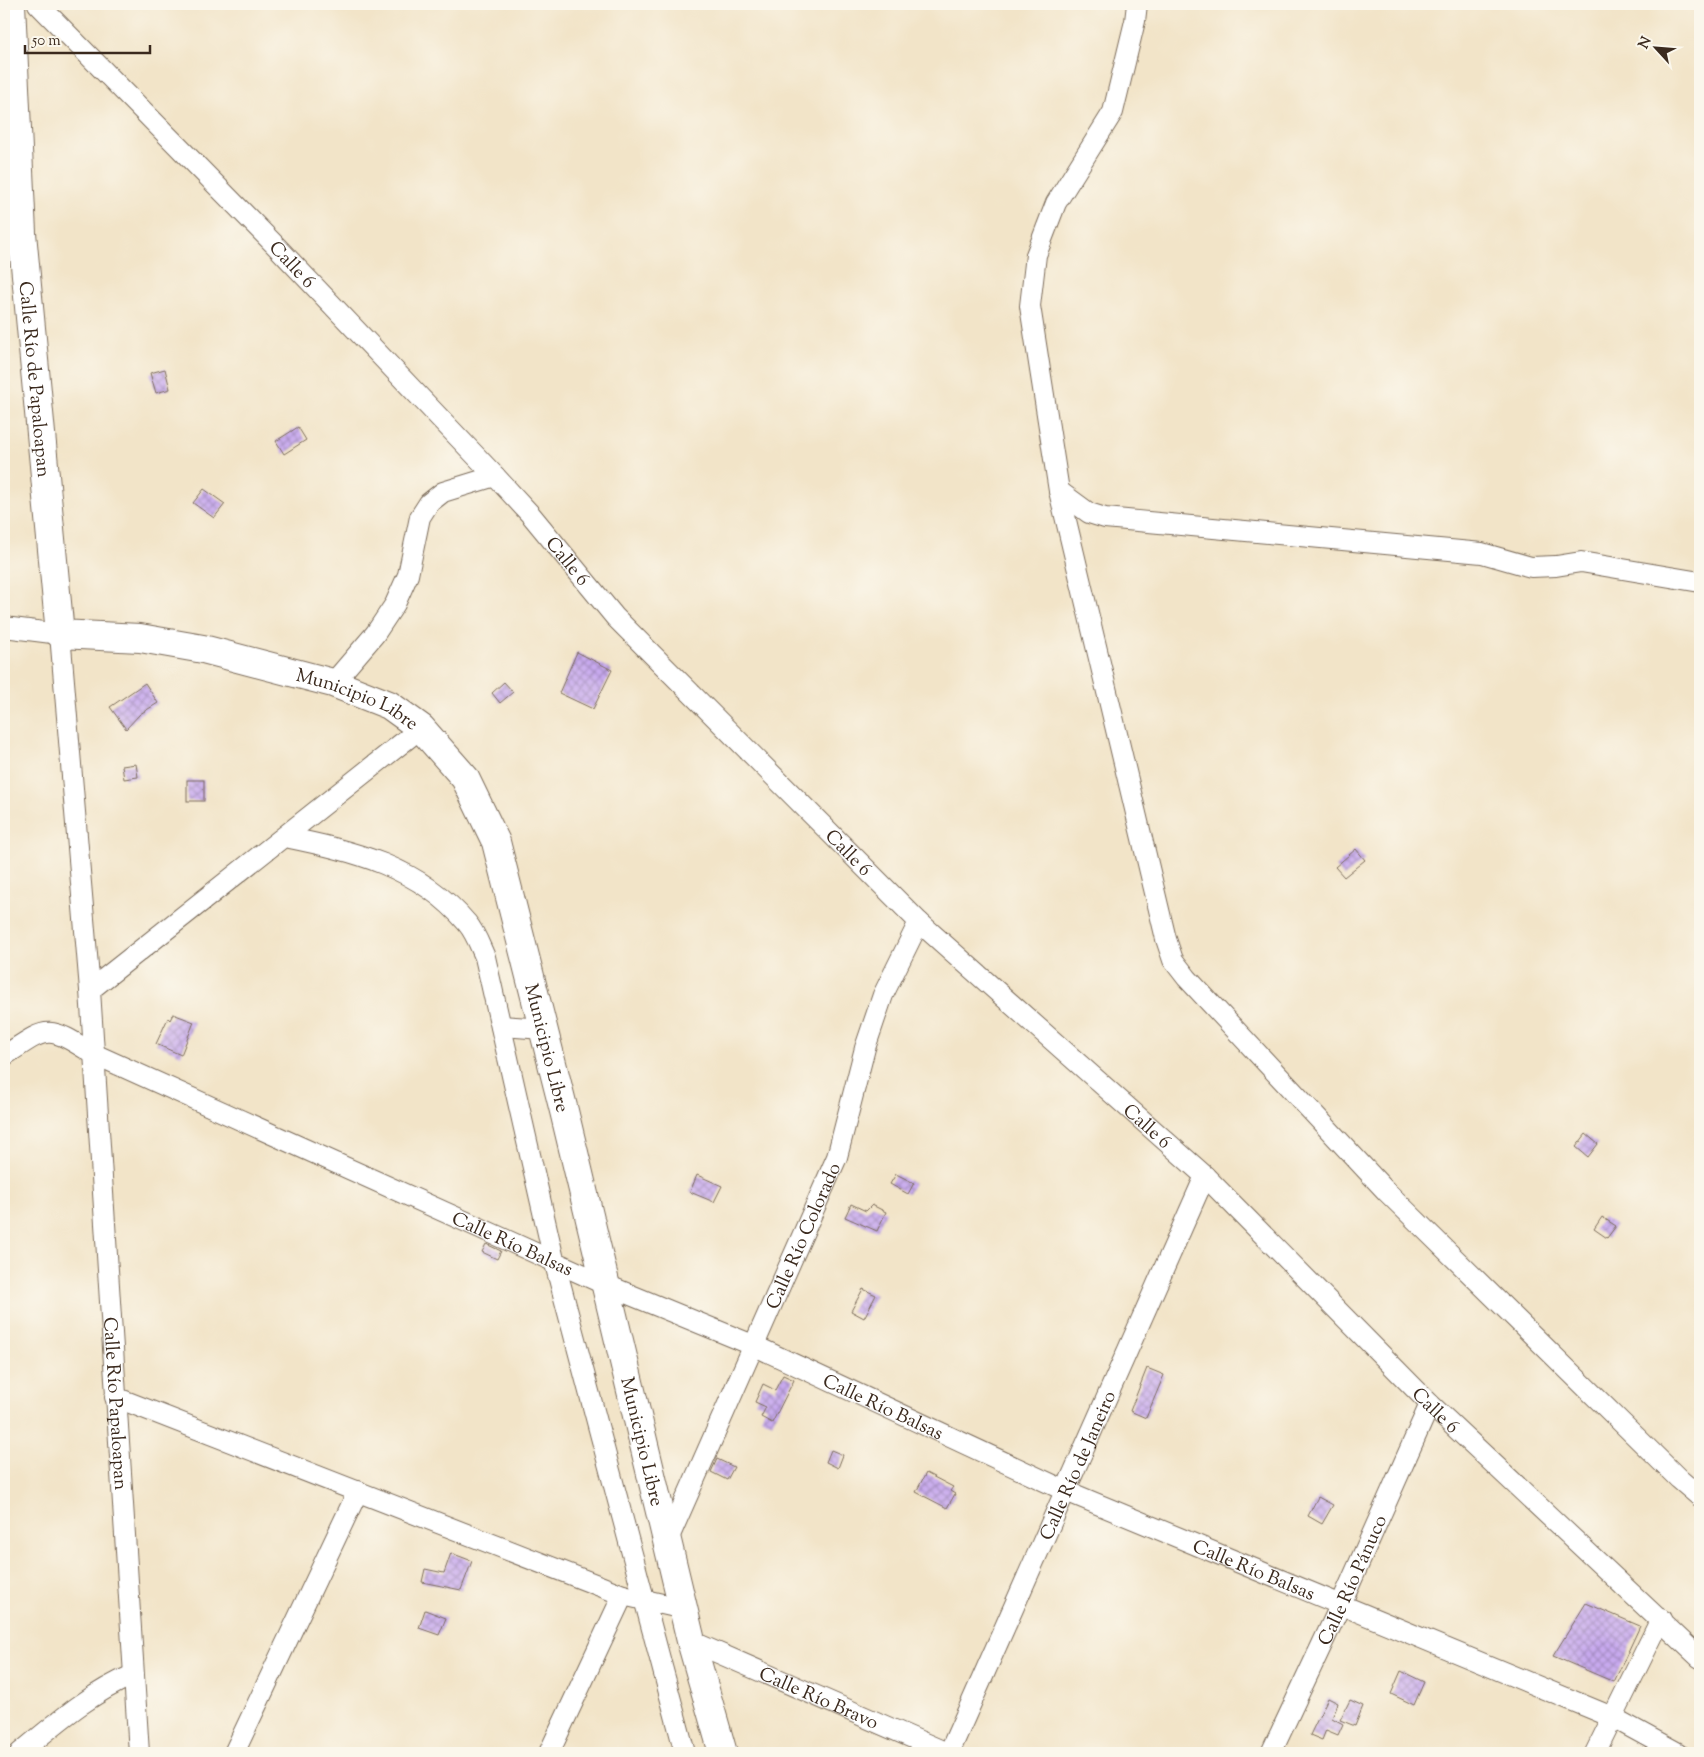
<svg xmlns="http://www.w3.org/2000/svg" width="1704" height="1757" viewBox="0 0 1704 1757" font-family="'Sorts Mill Goudy',serif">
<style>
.building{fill:url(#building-cross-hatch)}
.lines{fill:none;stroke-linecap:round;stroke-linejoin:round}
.street-casing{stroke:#7b6b5a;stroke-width:22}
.secondary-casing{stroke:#7b6b5a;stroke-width:30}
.street{stroke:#fff;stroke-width:20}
.secondary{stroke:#fff;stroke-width:28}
.labels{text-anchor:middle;stroke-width:4;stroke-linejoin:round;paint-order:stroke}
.street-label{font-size:19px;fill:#3b2a1e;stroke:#fbf7ec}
</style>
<defs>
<pattern id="building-cross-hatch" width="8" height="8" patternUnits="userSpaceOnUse" patternTransform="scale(1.25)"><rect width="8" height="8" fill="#c7a9ee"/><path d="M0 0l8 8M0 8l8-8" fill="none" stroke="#a38ac0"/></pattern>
</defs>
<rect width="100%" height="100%" fill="#fbf7ec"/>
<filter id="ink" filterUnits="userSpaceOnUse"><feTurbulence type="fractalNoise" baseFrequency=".02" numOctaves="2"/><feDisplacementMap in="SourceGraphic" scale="10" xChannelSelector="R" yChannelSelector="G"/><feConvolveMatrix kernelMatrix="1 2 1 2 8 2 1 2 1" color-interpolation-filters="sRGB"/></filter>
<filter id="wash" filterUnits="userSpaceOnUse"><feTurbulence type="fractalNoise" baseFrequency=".0096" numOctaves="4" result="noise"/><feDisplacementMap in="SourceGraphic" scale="20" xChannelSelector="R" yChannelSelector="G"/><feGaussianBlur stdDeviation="1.12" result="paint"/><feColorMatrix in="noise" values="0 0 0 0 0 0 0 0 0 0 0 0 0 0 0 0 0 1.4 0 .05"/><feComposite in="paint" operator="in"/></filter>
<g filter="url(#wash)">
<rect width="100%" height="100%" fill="#f2e4c8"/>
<g id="blocks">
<g class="building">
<polygon points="165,369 170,389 156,393 150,373"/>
<polygon points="298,427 306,440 284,454 276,441"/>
<polygon points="204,489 225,504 214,518 193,503"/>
<polygon points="577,652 612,670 593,709 559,693"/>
<polygon points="504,682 513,692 500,703 492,693"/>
<polygon points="145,683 158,703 140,714 126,729 110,707"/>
<polygon points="136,764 138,777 124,779 122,766"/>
<rect x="187" y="780" width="17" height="21"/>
<polygon points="1356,849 1365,860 1344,877 1335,867"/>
<polygon points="173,1014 194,1022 181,1055 156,1044 168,1018 170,1020"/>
<polygon points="1586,1134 1598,1144 1588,1157 1576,1147"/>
<polygon points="896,1174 914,1183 908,1194 890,1184"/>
<polygon points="697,1175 722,1186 714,1202 690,1192"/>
<polygon points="851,1204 866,1211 872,1205 886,1212 877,1231 845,1217"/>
<polygon points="1602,1217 1616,1226 1607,1238 1594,1229"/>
<polygon points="486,1244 501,1251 497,1259 482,1252"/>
<polygon points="863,1289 876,1295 864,1318 851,1311"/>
<polygon points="1147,1368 1164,1375 1146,1418 1130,1411"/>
<polygon points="783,1375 794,1380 772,1423 761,1417 766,1407 755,1402 763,1384 775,1390"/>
<polygon points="831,1450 843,1455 838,1468 826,1462"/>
<polygon points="717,1459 734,1467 727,1480 711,1472"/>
<polygon points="926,1473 953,1487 950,1491 955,1494 947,1508 916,1492"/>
<polygon points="1318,1497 1333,1505 1322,1524 1308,1516"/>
<polygon points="451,1553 472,1561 461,1590 422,1582 425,1569 444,1573"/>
<polygon points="1586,1603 1640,1626 1614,1682 1553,1656"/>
<polygon points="425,1610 446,1618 439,1635 419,1628"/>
<polygon points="1401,1671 1424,1682 1414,1705 1391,1694"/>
<polygon points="1328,1698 1338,1703 1332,1718 1343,1724 1338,1735 1326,1730 1322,1740 1310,1735"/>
<polygon points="1350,1700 1363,1706 1355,1726 1340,1720"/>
</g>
</g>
</g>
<g filter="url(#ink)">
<use href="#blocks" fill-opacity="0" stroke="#7b6b5a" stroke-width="1"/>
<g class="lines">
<g class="street-casing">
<g id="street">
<path id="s1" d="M38,4l239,243 218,229 36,39 84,102 304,305 286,254 225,228 270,254"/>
<polyline points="1137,4 1135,21 1113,112 1056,203 1036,255 1030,306 1059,491 1166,939 1173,960 1187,978 1386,1191 1679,1479 1700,1497"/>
<polyline points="1059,491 1089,513 1105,518 1482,553 1531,567 1556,566 1581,562 1700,582"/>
<path id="s2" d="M4,627l56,7 30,356 49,763"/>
<polyline points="333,683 375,634 395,604 408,575 420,517 429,503 443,492 495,476"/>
<path d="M285,837c68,14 134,29 182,86 8,9 13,23 18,34l69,303 131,493"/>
<polyline points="90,990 421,728"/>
<polyline points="501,1026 543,1029"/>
<path id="s3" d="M4,1056c44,-29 42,-32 88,-3l512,231 151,62 311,145 546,226 66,36"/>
<polyline points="115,1397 623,1595 684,1609"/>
<path id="s4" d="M667,1542l170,-385 28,-109 18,-53 36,-73"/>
<path id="s5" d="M691,1641l256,112"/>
<path d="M20,1753c35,-29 70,-60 113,-78"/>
<polyline points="234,1753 358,1491"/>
<polyline points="549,1753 623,1595"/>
<path id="s6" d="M949,1753l256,-577"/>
<path id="s7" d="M1271,1753l70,-149 89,-200"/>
<polyline points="1595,1753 1661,1619"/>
</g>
</g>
<g class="secondary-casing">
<g id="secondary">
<path id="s8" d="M11,4l11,229 38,401 80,4 63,11 130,34 56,22 32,23 44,50 31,64 68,269 127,530 32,112"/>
</g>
</g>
<use href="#street" class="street"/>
<use href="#secondary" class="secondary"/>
</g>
</g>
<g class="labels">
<g class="street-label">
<text dy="7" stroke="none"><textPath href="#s1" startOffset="364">Calle 6</textPath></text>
<text dy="7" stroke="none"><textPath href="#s8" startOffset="376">Calle Río de Papaloapan</textPath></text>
<text dy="7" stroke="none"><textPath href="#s1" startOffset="769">Calle 6</textPath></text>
<text dy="7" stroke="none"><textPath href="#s8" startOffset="939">Municipio Libre</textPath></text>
<text dy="7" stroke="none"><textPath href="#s1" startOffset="1174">Calle 6</textPath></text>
<text dy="7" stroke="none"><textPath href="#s8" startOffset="1360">Municipio Libre</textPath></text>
<text dy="7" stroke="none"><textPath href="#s1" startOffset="1579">Calle 6</textPath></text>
<text dy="7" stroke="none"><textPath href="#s4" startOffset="335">Calle Río Colorado</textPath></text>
<text dy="7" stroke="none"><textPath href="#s3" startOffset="561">Calle Río Balsas</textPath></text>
<text dy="7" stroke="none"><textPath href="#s2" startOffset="828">Calle Río Papaloapan</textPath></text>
<text dy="7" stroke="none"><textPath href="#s3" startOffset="966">Calle Río Balsas</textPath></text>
<text dy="7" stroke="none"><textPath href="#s1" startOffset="1984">Calle 6</textPath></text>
<text dy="7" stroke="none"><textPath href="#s8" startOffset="1765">Municipio Libre</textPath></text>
<text dy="7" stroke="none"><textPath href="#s6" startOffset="315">Calle Río de Janeiro</textPath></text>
<text dy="7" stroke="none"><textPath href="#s3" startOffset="1371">Calle Río Balsas</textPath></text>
<text dy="7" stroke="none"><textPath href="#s7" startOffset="191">Calle Río Pánuco</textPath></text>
<text dy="7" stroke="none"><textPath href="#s5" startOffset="140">Calle Río Bravo</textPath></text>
</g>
</g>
<rect width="1704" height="1757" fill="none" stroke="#fbf7ec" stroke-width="20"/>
<g transform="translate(1656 48) rotate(296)" stroke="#fbf7ec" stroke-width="4" paint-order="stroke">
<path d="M0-4L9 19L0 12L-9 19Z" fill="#3b2a1e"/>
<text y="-8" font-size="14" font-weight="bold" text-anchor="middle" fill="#3b2a1e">N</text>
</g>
<path d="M25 45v8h125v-8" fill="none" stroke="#3b2a1e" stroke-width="2.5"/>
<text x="32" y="45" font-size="15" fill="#3b2a1e" stroke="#fbf7ec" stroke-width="4" paint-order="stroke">50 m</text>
</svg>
